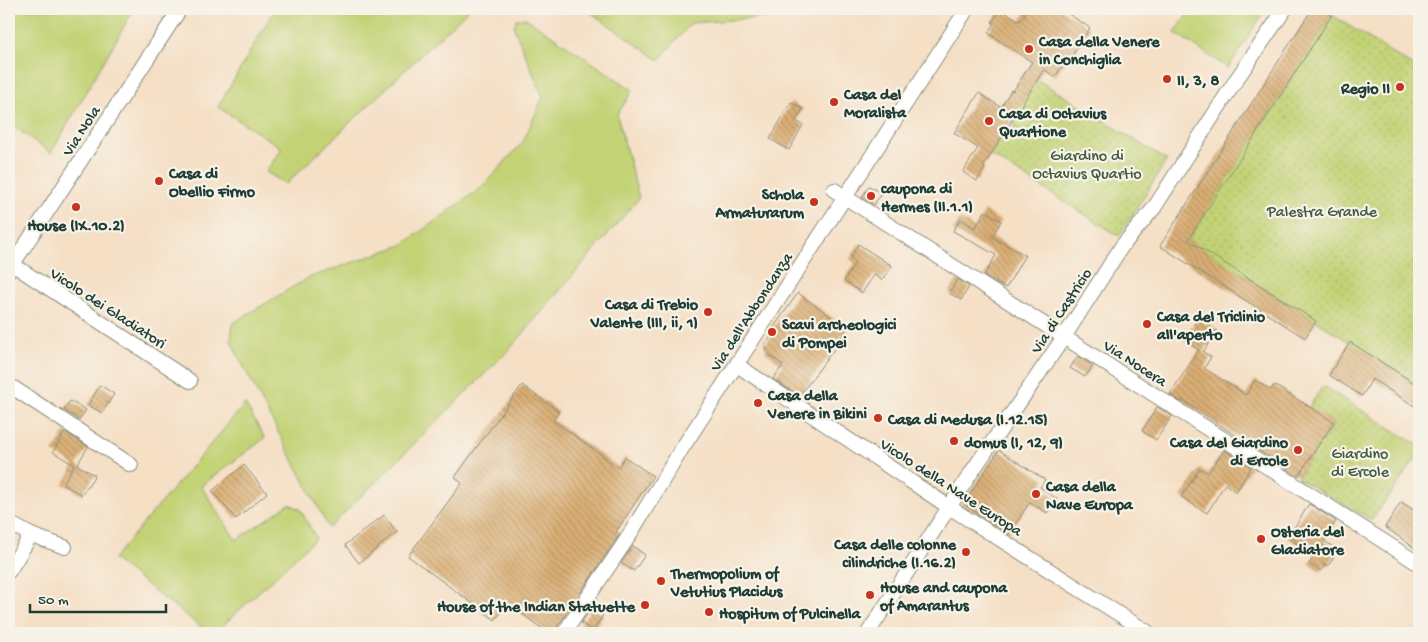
<svg xmlns="http://www.w3.org/2000/svg" width="1428" height="642" viewBox="0 0 1428 642" font-family="'Gochi Hand',sans-serif">
<style>
.grass{fill:#c2d274;stroke:#708854}
.garden{fill:url(#garden-dots);stroke:#708854}
.building{fill:url(#building-back-hatch)}
.lines{fill:none;stroke-linecap:round;stroke-linejoin:round}
.street-casing{stroke:#8a8e7c;stroke-width:16}
.street{stroke:#fff;stroke-width:14}
.poi-dot{fill:#c8321e;stroke:#f7f3e8;stroke-width:2}
.labels{text-anchor:middle;stroke-width:4.5;stroke-linejoin:round;paint-order:stroke}
.poi-label{font-size:16px;font-weight:bold;fill:#1f3d34;stroke:#f7f3e8;text-anchor:start}
.street-label{font-size:16px;fill:#1f3d34;stroke:#f7f3e8}
.park-label{font-size:16px;fill:#405b41;stroke:#f7f3e8}
</style>
<defs>
<pattern id="garden-dots" width="8" height="8" patternUnits="userSpaceOnUse" patternTransform="scale(1.25)"><rect width="8" height="8" fill="#c2d274"/><path d="M2 2h.1M6 6h.1" fill="none" stroke="#a6b565" stroke-width="1.8" stroke-linecap="round"/></pattern>
<pattern id="building-back-hatch" width="6" height="6" patternUnits="userSpaceOnUse" patternTransform="scale(1.25)"><rect width="6" height="6" fill="#dbaf75"/><path d="M-1 5l2 2M0 0l6 6M5-1l2 2" fill="none" stroke="#b19061"/></pattern>
</defs>
<rect width="100%" height="100%" fill="#f7f3e8"/>
<filter id="ink" filterUnits="userSpaceOnUse"><feTurbulence type="fractalNoise" baseFrequency=".02" numOctaves="2"/><feDisplacementMap in="SourceGraphic" scale="10" xChannelSelector="R" yChannelSelector="G"/><feConvolveMatrix kernelMatrix="1 2 1 2 8 2 1 2 1" color-interpolation-filters="sRGB"/></filter>
<filter id="wash" filterUnits="userSpaceOnUse"><feTurbulence type="fractalNoise" baseFrequency=".0096" numOctaves="4" result="noise"/><feDisplacementMap in="SourceGraphic" scale="20" xChannelSelector="R" yChannelSelector="G"/><feGaussianBlur stdDeviation="1.12" result="paint"/><feColorMatrix in="noise" values="0 0 0 0 0 0 0 0 0 0 0 0 0 0 0 0 0 1.4 0 .05"/><feComposite in="paint" operator="in"/></filter>
<g filter="url(#wash)">
<rect width="100%" height="100%" fill="#f5dfc5"/>
<g class="grass">
<polygon points="9,9 134,9 51,153 9,123"/>
<polygon points="275,9 469,9 286,184 266,172 282,148 218,107"/>
<polygon points="586,9 876,9 691,23 659,60"/>
<polygon points="1191,9 1266,9 1228,68 1175,33"/>
<polygon points="526,18 633,90 617,115 639,198 508,351 329,528 239,358 231,340 233,323 308,278 402,245 481,188 523,142 543,97 514,28 516,19"/>
<polygon points="245,404 265,438 201,486 236,540 289,504 300,509 316,538 215,633 209,633 113,559"/>
</g>
<g class="garden">
<polygon points="1332,15 1419,70 1419,386 1188,240"/>
<polygon points="1025,72 1167,160 1119,236 990,155 999,124 1011,132 1016,124 1004,116 1032,88 1020,80"/>
<polygon points="1323,386 1419,446 1419,454 1372,520 1297,478 1334,423 1309,407"/>
</g>
<g id="blocks">
<g class="building">
<polygon points="1000,9 1020,21 1028,9 1061,9 1090,28 1067,64 1065,62 1055,77 1044,69 983,167 985,168 977,181 963,172 978,148 954,133 979,93 1001,107 1011,90 1013,91 1032,62 988,33 994,23 992,22"/>
<polygon points="1312,9 1322,9 1332,15 1188,240 1316,321 1305,338 1160,246"/>
<polygon points="791,102 803,109 796,121 803,125 789,150 770,139"/>
<polygon points="869,186 881,193 874,205 862,197"/>
<polygon points="985,211 1001,221 992,237 1025,255 1006,288 984,276 996,255 953,231 960,219 975,228"/>
<polygon points="858,244 892,266 882,280 874,275 862,293 844,281 855,263 850,259"/>
<polygon points="958,279 969,287 961,300 949,293"/>
<polygon points="798,293 847,328 834,347 835,348 799,396 773,379 783,365 765,352 768,349 764,346 774,333 771,331"/>
<polygon points="1198,318 1217,331 1203,352 1211,357 1204,368 1246,395 1255,380 1271,390 1274,385 1334,422 1298,476 1182,400 1181,402 1170,394 1199,350 1184,340"/>
<polygon points="1350,342 1419,386 1419,409 1372,379 1362,396 1329,375"/>
<polygon points="1078,356 1093,366 1085,377 1070,368"/>
<polygon points="100,385 114,394 102,413 88,405"/>
<polygon points="522,385 559,412 553,420 618,467 625,457 653,476 616,532 620,534 553,633 548,633 510,605 506,610 504,608 495,620 408,556 462,483 455,477"/>
<polygon points="70,401 86,410 79,420 64,410"/>
<polygon points="1157,407 1172,416 1156,440 1142,431"/>
<polygon points="65,432 88,447 77,465 95,475 82,495 63,484 74,465 53,452"/>
<polygon points="999,450 1045,480 1040,487 1057,499 1047,513 1030,502 1009,534 963,504"/>
<polygon points="1224,450 1251,467 1236,492 1225,484 1207,513 1181,497 1200,468 1208,473"/>
<polygon points="244,465 267,493 236,519 212,491"/>
<polygon points="1401,502 1419,513 1419,551 1385,527"/>
<polygon points="1309,504 1336,521 1324,541 1338,550 1328,566 1325,564 1321,571 1309,564 1315,555 1288,538"/>
<polygon points="384,515 397,532 359,563 345,545"/>
<polygon points="633,546 645,555 634,571 621,563"/>
<polygon points="592,607 603,615 593,631 581,623"/>
</g>
</g>
</g>
<g filter="url(#ink)">
<use href="#blocks" fill-opacity="0" stroke="#8a8e7c" stroke-width="1"/>
<g class="lines">
<g class="street-casing">
<g id="street">
<polyline points="834,190 1419,564"/>
<polyline points="9,262 190,381"/>
<polyline points="9,270 180,9"/>
<polyline points="737,365 949,507 1149,633"/>
<polyline points="9,385 131,465"/>
<polyline points="9,523 31,535 65,547"/>
<polyline points="9,571 31,535"/>
<polyline points="564,633 627,539 681,450 967,9"/>
<polyline points="868,633 971,473 1064,337 1122,246 1154,208 1236,80 1285,9"/>
</g>
</g>
<use href="#street" class="street"/>
</g>
</g>
<g class="poi-dot">
<circle cx="1029" cy="49" r="5"/>
<circle cx="1167" cy="79" r="5"/>
<circle cx="1400" cy="87" r="5"/>
<circle cx="834" cy="102" r="5"/>
<circle cx="989" cy="121" r="5"/>
<circle cx="159" cy="181" r="5"/>
<circle cx="871" cy="196" r="5"/>
<circle cx="814" cy="202" r="5"/>
<circle cx="76" cy="207" r="5"/>
<circle cx="708" cy="312" r="5"/>
<circle cx="1147" cy="324" r="5"/>
<circle cx="772" cy="332" r="5"/>
<circle cx="758" cy="403" r="5"/>
<circle cx="878" cy="418" r="5"/>
<circle cx="954" cy="441" r="5"/>
<circle cx="1298" cy="450" r="5"/>
<circle cx="1036" cy="494" r="5"/>
<circle cx="1261" cy="539" r="5"/>
<circle cx="966" cy="552" r="5"/>
<circle cx="661" cy="581" r="5"/>
<circle cx="870" cy="595" r="5"/>
<circle cx="645" cy="605" r="5"/>
<circle cx="709" cy="612" r="5"/>
</g>
<g class="labels">
<g class="poi-label">
<text x="1039" y="46">Casa della Venere<tspan x="1039" dy="18">in Conchiglia</tspan></text>
<text x="1177" y="85">II, 3, 8</text>
<text x="1390" y="93" text-anchor="end">Regio II</text>
<text x="844" y="99">Casa del<tspan x="844" dy="18">Moralista</tspan></text>
<text x="999" y="118">Casa di Octavius<tspan x="999" dy="18">Quartione</tspan></text>
<text x="169" y="178">Casa di<tspan x="169" dy="18">Obellio Firmo</tspan></text>
<text x="881" y="193">caupona di<tspan x="881" dy="18">Hermes (II.1.1)</tspan></text>
<text x="804" y="199" text-anchor="end">Schola<tspan x="804" dy="18">Armaturarum</tspan></text>
<text x="76" y="230" text-anchor="middle">House (IX.10.2)</text>
<text x="698" y="309" text-anchor="end">Casa di Trebio<tspan x="698" dy="18">Valente (III, ii, 1)</tspan></text>
<text x="1157" y="321">Casa del Triclinio<tspan x="1157" dy="18">all'aperto</tspan></text>
<text x="782" y="329">Scavi archeologici<tspan x="782" dy="18">di Pompei</tspan></text>
<text x="768" y="400">Casa della<tspan x="768" dy="18">Venere in Bikini</tspan></text>
<text x="888" y="424">Casa di Medusa (I.12.15)</text>
<text x="964" y="447">domus (I, 12, 9)</text>
<text x="1288" y="447" text-anchor="end">Casa del Giardino<tspan x="1288" dy="18">di Ercole</tspan></text>
<text x="1046" y="491">Casa della<tspan x="1046" dy="18">Nave Europa</tspan></text>
<text x="1271" y="536">Osteria del<tspan x="1271" dy="18">Gladiatore</tspan></text>
<text x="956" y="549" text-anchor="end">Casa delle colonne<tspan x="956" dy="18">cilindriche (I.16.2)</tspan></text>
<text x="671" y="578">Thermopolium of<tspan x="671" dy="18">Vetutius Placidus</tspan></text>
<text x="880" y="592">House and caupona<tspan x="880" dy="18">of Amarantus</tspan></text>
<text x="635" y="611" text-anchor="end">House of the Indian Statuette</text>
<text x="719" y="618">Hospitum of Pulcinella</text>
</g>
<g class="street-label">
<text transform="translate(80 130) rotate(-57)" y="6">Via Nola</text>
<text transform="translate(109 307) rotate(33)" y="6">Vicolo dei Gladiatori</text>
<text transform="translate(1060 310) rotate(-57)" y="6">Via di Castricio</text>
<text transform="translate(750 311) rotate(-57)" y="6">Via dell'Abbondanza</text>
<text transform="translate(1136 362) rotate(33)" y="6">Via Nocera</text>
<text transform="translate(952 486) rotate(33)" y="6">Vicolo della Nave Europa</text>
</g>
<g class="park-label">
<text x="1087" y="160">Giardino di<tspan x="1087" dy="18">Octavius Quartio</tspan></text>
<text x="1322" y="216">Palestra Grande</text>
<text x="1360" y="458">Giardino<tspan x="1360" dy="18">di Ercole</tspan></text>
</g>
</g>
<rect width="1428" height="642" fill="none" stroke="#f7f3e8" stroke-width="30"/>
<path d="M30 604v8h136v-8" fill="none" stroke="#1f3d34" stroke-width="2.5"/>
<text x="38" y="604" font-size="15" fill="#1f3d34" stroke="#f7f3e8" stroke-width="4" paint-order="stroke">50 m</text>
</svg>
